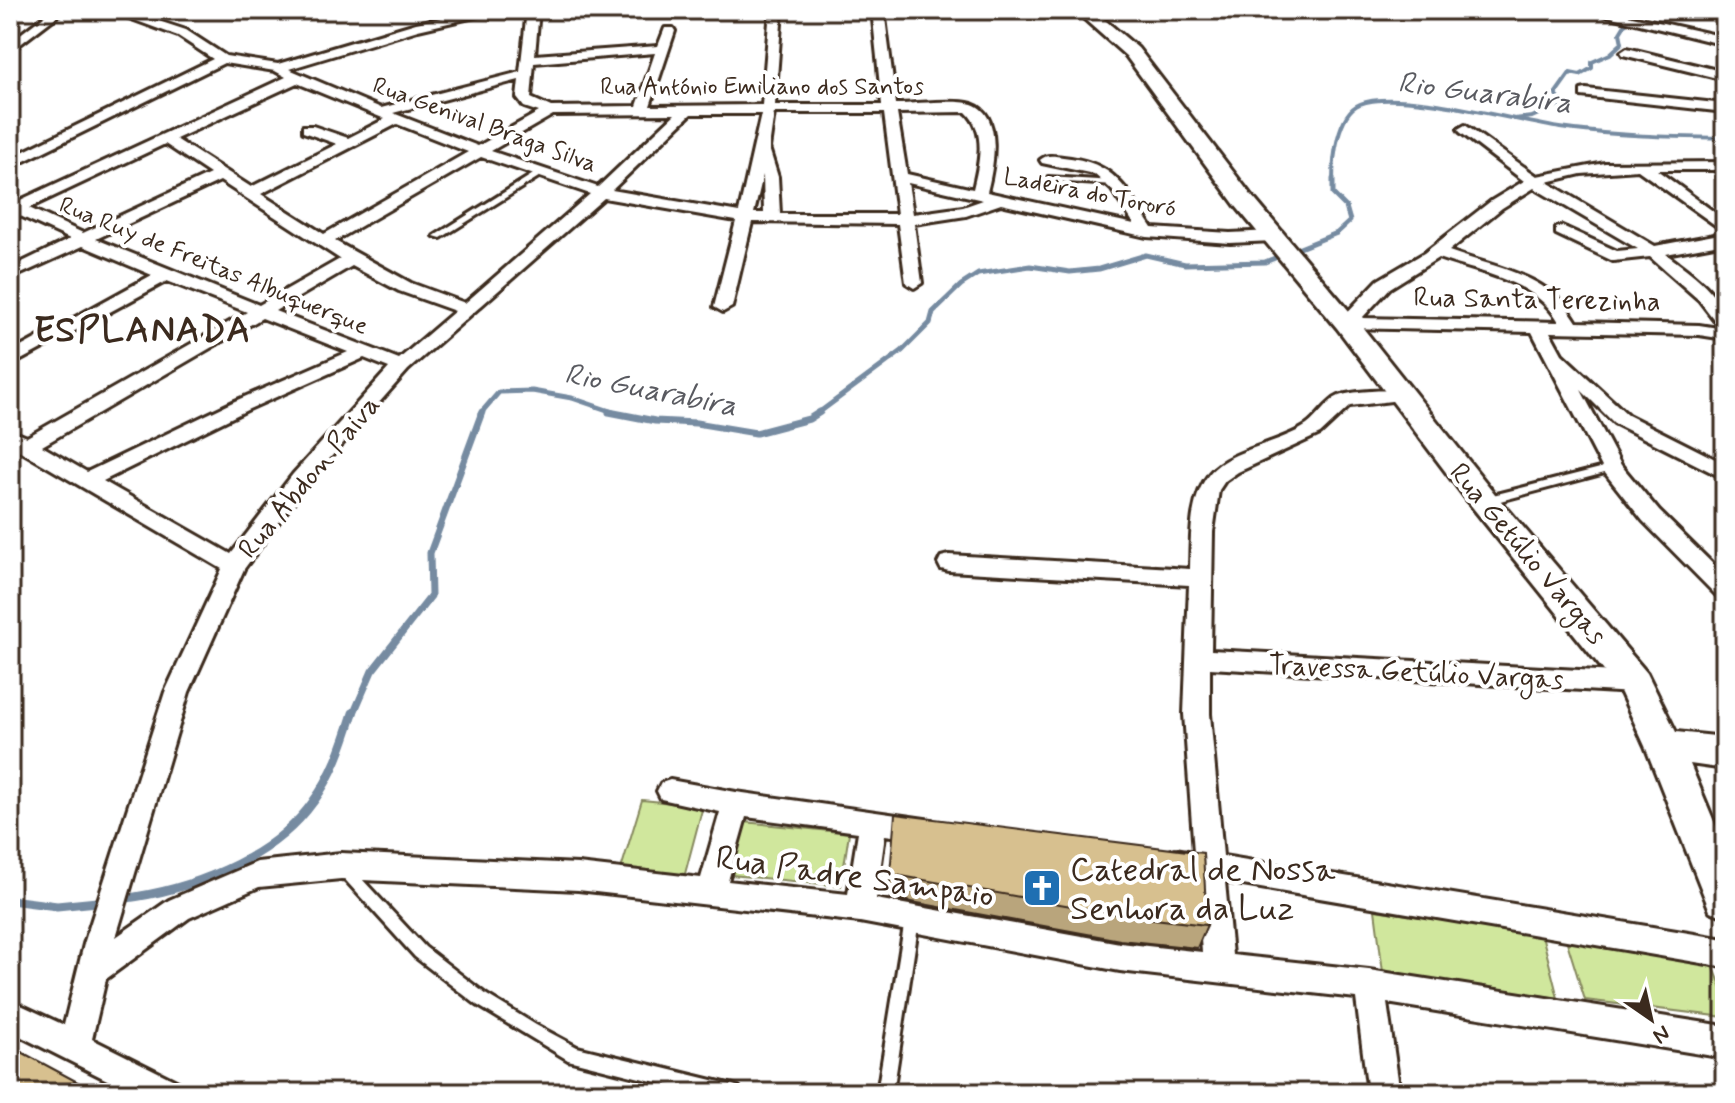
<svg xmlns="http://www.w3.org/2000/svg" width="1735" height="1103" viewBox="0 0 1735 1103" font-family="Mynerve,sans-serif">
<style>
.green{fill:#d0e79d;stroke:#86885e;stroke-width:2}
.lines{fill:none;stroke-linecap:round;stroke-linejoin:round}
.stream-far3{stroke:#768ba1;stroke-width:4}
.stream-far2{stroke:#768ba1;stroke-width:5}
.stream-far1{stroke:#768ba1;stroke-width:7}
.stream{stroke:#768ba1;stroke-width:9}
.service-casing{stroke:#3b2a1e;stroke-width:6}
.minor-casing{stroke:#3b2a1e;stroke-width:6}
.secondary-casing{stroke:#3b2a1e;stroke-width:6}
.service{fill:#fff;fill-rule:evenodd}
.minor{fill:#fff;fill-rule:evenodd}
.secondary{fill:#fff;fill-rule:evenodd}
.wall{fill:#b9a57b;stroke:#3b2a1e;stroke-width:2}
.building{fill:#d7c08f;stroke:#3b2a1e;stroke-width:2}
.labels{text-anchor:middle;stroke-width:8;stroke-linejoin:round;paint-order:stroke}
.far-street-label{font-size:24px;fill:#3b2a1e;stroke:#fff}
.street-label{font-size:28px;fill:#3b2a1e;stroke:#fff}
.water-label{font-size:30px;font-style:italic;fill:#595a60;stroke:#fff}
.near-poi-label{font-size:34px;fill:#3b2a1e;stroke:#fff;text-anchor:start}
.near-street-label{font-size:34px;fill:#3b2a1e;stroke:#fff}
.district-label{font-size:36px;font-weight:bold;letter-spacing:2px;fill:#3b2a1e;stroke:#fff}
</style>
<rect width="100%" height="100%" fill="#fff"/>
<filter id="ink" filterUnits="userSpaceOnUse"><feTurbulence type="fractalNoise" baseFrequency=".0125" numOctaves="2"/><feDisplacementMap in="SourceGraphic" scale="16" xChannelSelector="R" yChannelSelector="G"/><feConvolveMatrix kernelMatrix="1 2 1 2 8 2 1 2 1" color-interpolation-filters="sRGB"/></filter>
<g filter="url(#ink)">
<g class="green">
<polygon points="642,800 703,806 682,885 618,879"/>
<polygon points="744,822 849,833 841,886 732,875"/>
<polygon points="1375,910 1542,935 1558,998 1383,972"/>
<polygon points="1566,939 1709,956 1725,995 1725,1017 1585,1000"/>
</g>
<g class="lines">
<g class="stream-far3">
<polyline points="1514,119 1532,117 1563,103 1555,94 1570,73 1580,75 1592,68 1592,62 1610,54 1622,43 1620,33 1634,10"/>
<path d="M1333,181c0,-21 4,-68 27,-77 38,-16 155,17 200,24 55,8 110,9 165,10"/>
</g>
<g class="stream-far2">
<polyline points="480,414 499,392 532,391 572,398 619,414"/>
<polyline points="817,414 902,351 930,323 933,312 961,285 978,274 1030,266 1070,272 1099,269 1146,255 1185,264 1265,262 1337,233 1350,221 1346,207 1333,194 1333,179"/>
</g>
<g class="stream-far1">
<polyline points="609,412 655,421 696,423 756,433 809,419 820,412"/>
<polyline points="353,715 372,671 431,596 430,553 482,412"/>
</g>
<g class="stream">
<path d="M120,899c68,-8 152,-39 193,-97 20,-27 30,-57 40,-89"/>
<polyline points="10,900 57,906 107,901"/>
</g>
<g class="service-casing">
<g id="service">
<polygon points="538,171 545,173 441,238 434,236"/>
<polygon points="1048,177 1114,181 1118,183 1114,185 1051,181 1047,179"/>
<polygon points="1612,465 1617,468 1616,470 1485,505 1480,501 1485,497"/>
<polygon points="344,863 349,865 425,947 487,995 536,1025 577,1047 733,1085 739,1087 741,1093 700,1093 568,1060 477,1005 415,957 339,873 337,869 339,865"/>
<polygon points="912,913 917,915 919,920 893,1093 877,1093 905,920 907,915"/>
</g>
</g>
<g class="minor-casing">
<g id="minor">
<polygon points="52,10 65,10 10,52 10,42"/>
<path d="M107,10h18l61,20 40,26 52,8 138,-41 66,-13h23l-87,20 -129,39 92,39 139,-36 7,-62h12l-4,45 123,-9 7,-18h8l2,3 -25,75 112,-1 8,-95h12l-7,95h107l-10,-95h12l12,94c19,0 59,-5 76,0 32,11 21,65 15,88l147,32 -22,-34 -18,-16 -52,-11 -2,-3c7,-6 14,-4 23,-3 52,5 63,31 89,71l78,5 43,-2 8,5 -8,5 -43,2 -83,-6 -146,-33 -35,12 -52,8 8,59 -8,5 -8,-5 -8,-59 -146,-2 -20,85 -9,5 -9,-5 22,-86 -132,-23 -196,172 -101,114 -63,85 -55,123 -73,245 53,-37 88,-38 84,-9 237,11 123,14 19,-66 -59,-13 -4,-8 4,-8 9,-3 66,12 196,28 4,8 -4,8 -10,4 -37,-5 -9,64 244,44 82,9 -6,-75 -31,-7 -4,-9 4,-9 10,-3 19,3 -10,-138 5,-129 -240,-14 -8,-2 -3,-6 3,-6 8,-2 241,14c1,-30 -1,-70 19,-95 20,-25 71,-30 98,-49 11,-8 20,-24 32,-29 12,-5 64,-9 72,-1l-3,4 -58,7 -30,28 -82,38 -13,9 -6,9 -6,42 -2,118 423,23 9,3 3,7 -3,7 -9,3 -424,-25v46l13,142 502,83v28l-500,-85 7,73 137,15 356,56v32l-338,-55 13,90h-32l-12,-95 -236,-27 -260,-49 -282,-32 -237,-11 -82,8 -70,31 -83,61 -14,60 86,43 5,11h-50l-123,-62v-31l54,25 20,-81 81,-252 57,-123 -212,-124v-15l17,7 220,-125 -80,-31 -157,85v-13l142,-78 -69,-29 -73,33v-11l60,-29 -54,-25 -6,2v-16l6,2 270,-125 -11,-6 -51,-8 -214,105v-10l203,-99 -35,-23zM655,53l-18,53 -86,1 -20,-9 3,-35zM519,80l-2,18 7,9 15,5 -61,34 -85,-33zM297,83l88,36 -37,19 -35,-12h-10v6l34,12 -86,43 -75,-48zM966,112c21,20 13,52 7,77l-66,-15 -10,-61zM774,113h110l13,101h-117l-2,-37 -9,-29zM675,114l-77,73 -107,-36 62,-36zM691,114h70l-22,98 -127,-22zM397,124l71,28 -144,82 -63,-40zM165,144l45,30 -127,59 -54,-25zM481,157l109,37 -125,109 -54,-20 -76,-42zM763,175l1,38h-10zM220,181l120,78 -81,46 -163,-66zM908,183l75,17 -20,7 -50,7zM352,266l47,25 56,20 -56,48 -124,-48zM262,318l86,34 -113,49 -148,71 -45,-26zM364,358l25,10 -96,106 -62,80 -128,-73 146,-72zM746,817l112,15 -10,62 -120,-13z"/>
<polygon points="1583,10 1605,10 1725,37 1725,45"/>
<polygon points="1627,48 1725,72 1725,80 1623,55 1621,52"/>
<polygon points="1586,89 1725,104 1725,112 1581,96 1581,90"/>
<path d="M1465,125l72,51 68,-13 120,-1v8h-68l68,50v12l-87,-62 -57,4 -34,8 108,64 70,-13v10l-59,11c25,19 59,40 59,73l-6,-1 -20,-26 -49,-43 -37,4 -57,-27v-6l6,-2 55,25 21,-2 -104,-61 -32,20 -53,43c49,18 99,22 128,71l122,3 26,4v10l-26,-4 -149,-3 12,22 66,61 97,49v15l-111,-56 -33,-33 40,75 38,46 66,65v22l-8,-2 -74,-75 -38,-48 -73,-141 -186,-4 -9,-5 41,-43 46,-27 67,-52 33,-20 -64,-49 -2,-3zM1438,258c42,15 97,22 121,64l-197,-4 28,-30z"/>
</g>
</g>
<g class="secondary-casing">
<polygon id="secondary" points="1074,10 1093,10 1138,48 1251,195 1355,318 1495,494 1647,673 1676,732 1725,737 1725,769 1690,764 1725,848 1725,917 1710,911 1645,746 1620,691 1473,508 1337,328 1235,205 1126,56"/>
</g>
<use href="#service" class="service"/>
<use href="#minor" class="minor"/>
<use href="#secondary" class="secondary"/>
</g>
<polygon class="wall" points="890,874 1207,925 1197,948 1120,940 890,898"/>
<g class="building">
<polygon points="895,814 1203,853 1207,925 1128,916 890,874"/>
<polygon points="16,1049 98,1093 10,1093 10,1066"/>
</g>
</g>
<defs>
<g id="church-square" transform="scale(2)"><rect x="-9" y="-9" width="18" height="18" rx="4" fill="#1f6fb2" stroke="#fff"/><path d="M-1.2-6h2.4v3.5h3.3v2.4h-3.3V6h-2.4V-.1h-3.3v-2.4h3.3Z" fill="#fff"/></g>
</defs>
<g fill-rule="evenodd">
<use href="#church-square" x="1042" y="888"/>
</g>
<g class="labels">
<g class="far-street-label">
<text x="762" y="94">Rua António Emiliano dos Santos</text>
<text transform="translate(485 124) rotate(20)" y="8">Rua Genival Braga Silva</text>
<text transform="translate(1090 192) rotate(11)" y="8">Ladeira do Tororó</text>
<text transform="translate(214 265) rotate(22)" y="8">Rua Ruy de Freitas Albuquerque</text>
</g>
<g class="street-label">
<text transform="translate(1537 298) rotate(1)" y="10">Rua Santa Terezinha</text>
<text transform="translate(308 476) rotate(-50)" y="10">Rua Abdon Paiva</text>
<text transform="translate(1529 553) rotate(50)" y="10">Rua Getúlio Vargas</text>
<text transform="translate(1416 671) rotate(3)" y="10">Travessa Getúlio Vargas</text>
</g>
<g class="water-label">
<text transform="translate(1485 92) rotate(7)" y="10">Rio Guarabira</text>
<text transform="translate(651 389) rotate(11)" y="10">Rio Guarabira</text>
</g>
<g class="near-poi-label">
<text x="1070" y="880">Catedral de Nossa<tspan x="1070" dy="39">Senhora da Luz</tspan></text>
</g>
<g class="near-street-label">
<text transform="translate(855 875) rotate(8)" y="12">Rua Padre Sampaio</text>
</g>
<g class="district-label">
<text x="143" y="341">ESPLANADA</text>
</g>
</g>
<rect width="1735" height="1103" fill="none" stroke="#fff" stroke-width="40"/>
<rect x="20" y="20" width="1695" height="1063" fill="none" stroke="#3b2a1e" stroke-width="3" filter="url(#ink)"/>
<g transform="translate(1651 1019) rotate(146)" stroke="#ffffff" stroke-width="6" paint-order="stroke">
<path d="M0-6L14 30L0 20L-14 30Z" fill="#3b2a1e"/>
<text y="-12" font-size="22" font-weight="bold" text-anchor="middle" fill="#3b2a1e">N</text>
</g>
</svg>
